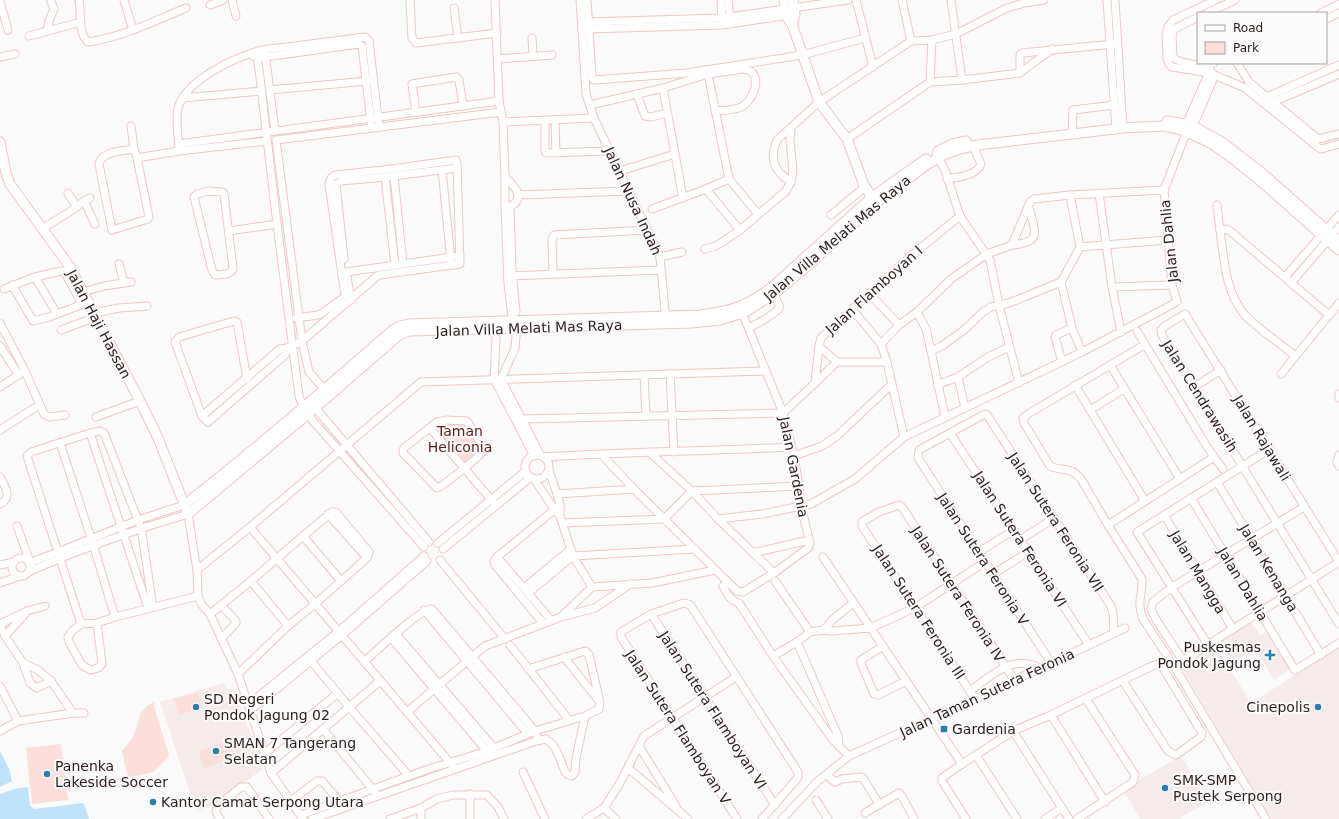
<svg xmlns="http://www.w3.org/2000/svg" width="1339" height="819" viewBox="0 0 1339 819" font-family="'DejaVu Sans',sans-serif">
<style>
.built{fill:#f5ebea}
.green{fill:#fcdedb}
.water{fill:#bfe3fb}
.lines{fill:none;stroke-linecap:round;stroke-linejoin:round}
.street-casing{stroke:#eec7c4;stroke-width:9}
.secondary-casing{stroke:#eec7c4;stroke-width:11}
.street{stroke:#fff;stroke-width:7}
.secondary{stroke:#fff;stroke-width:9}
.poi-dot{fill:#297fae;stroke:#fafafa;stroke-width:1.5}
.labels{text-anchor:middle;stroke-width:4;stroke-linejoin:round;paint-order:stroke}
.street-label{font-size:14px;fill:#2b1d1c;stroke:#fafafa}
.park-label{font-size:14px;fill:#5d1e1d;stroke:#fafafa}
.poi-label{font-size:14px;fill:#2b1d1c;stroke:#fafafa;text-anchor:start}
</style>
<rect width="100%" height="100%" fill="#fafafa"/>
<g class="built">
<polygon points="1251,621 1260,635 1267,631 1290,669 1274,680 1255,648 1234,662 1220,640"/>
<polygon points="1215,644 1251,703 1339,647 1339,819 1271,819 1181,667"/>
<polygon points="224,683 226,689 235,690 263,769 210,807 196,811 160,702"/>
<polygon points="1181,756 1209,801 1178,819 1140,819 1125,792 1134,783"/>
</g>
<g class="green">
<polygon points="465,420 484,451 465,468 430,428 437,422"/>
<polygon points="198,693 202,708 179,715 174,699"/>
<path d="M155,701l-1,6 15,48c-3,7 -10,10 -15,17l-26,6 -6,-27 10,-12 5,-12 3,-13 7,-8z"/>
<polygon points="226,742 232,758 204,768 199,751"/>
<polygon points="61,744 68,800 32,804 26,748"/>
</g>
<g class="water">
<polygon points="0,751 9,769 12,781 0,787"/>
<polygon points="28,787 30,806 35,809 82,803 84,804 89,819 0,819 0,794 14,789"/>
</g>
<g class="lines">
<g class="street-casing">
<g id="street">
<path d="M79,0c3,12 -2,32 9,42 35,-5 66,-21 98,-34"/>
<polyline points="124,0 133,30"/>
<polyline points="232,0 236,16"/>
<polyline points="410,0 412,38 416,43 497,33"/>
<polyline points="495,0 499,101 503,122 505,177 505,206 508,284 513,325"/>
<polyline points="580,0 586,94 594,118 660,257 666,321"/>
<polyline points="587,0 592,78 594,80 687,73 802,55 865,38"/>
<polyline points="721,0 722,23"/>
<polyline points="728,0 730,22"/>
<polyline points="856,0 873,67"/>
<polyline points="902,0 911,41"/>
<polyline points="951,0 962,80"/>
<polyline points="1107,0 1116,129"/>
<polyline points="1115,0 1123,128"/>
<polyline points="1216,0 1173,20 1168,27 1166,35 1167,58 1169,64 1172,67 1210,73 1245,88 1319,148 1321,149 1339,144"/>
<polyline points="0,1 8,30"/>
<polyline points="210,5 223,0"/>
<polyline points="454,8 458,38"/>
<polyline points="1207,13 1235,0"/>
<polyline points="1321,13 1339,4"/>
<path d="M1198,17l-24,12 -2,7 1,21c6,7 33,10 41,6"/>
<polyline points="1326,19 1339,13"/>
<polyline points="588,22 722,18 848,0"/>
<polyline points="588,29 723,25 789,15"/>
<polyline points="47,31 49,21 54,9 51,1"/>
<polyline points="29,36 81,22"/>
<polyline points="532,38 533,56"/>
<polyline points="257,52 277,224 299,396 302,405 313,421 424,547"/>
<polyline points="265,53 275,131"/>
<polyline points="253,56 258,58 359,44 362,46 371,123"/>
<polyline points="0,57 15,54"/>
<polyline points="498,59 552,55"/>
<polyline points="1237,63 1249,82 1318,139 1339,134"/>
<polyline points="1020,73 1020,55 1022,53 1114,44"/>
<polyline points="708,74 729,179 758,214"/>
<polyline points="930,82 962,80 1020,73 1052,49"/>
<polyline points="663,88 683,198"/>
<polyline points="270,90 367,81"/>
<polyline points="637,94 645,116 651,117 667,113"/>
<polyline points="1267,97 1339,65"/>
<polyline points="183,98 262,91"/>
<polyline points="1273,102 1339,74"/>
<path d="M590,105l73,-17 45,-14 36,-5c20,3 11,29 -1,37 -8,5 -19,4 -28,5"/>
<polyline points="416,112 412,84 456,77 459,80 463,106"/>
<polyline points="545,120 545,151 546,153 610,151"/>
<polyline points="555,121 556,153"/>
<polyline points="503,122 594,118"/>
<path d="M131,126l3,23 3,9 12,59 -1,2 -36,11 -13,-66c2,-13 25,-13 35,-15"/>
<polyline points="1185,127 1207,77 1210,73"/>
<polyline points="1072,134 1073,110 1115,105"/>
<polyline points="847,139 930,82 932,40"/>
<polyline points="179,144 499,101"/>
<path d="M179,151c0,-14 -4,-30 -1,-43 8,-28 54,-49 80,-57 12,-3 25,-3 37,-5 23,-3 46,-6 70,-9l4,4 10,86"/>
<polyline points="936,154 945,170 960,216 990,260 999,305 1019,383"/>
<polyline points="137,158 179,151 267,141"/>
<polyline points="442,170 451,261"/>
<polyline points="620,171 675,154"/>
<polyline points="394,176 403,264"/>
<polyline points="385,177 395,265"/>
<path d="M505,177c6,6 19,17 10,26 -3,3 -5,4 -9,3"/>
<path d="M947,179c10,-2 30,-3 34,-15l-8,-18"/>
<path d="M791,182c-17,-11 -22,-23 -14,-42l42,-38 92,-61 21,-1 24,-6 51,-26 17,-5 20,-3"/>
<polyline points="706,189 740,230"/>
<polygon points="209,191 222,192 224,194 233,268 232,271 227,274 215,275 212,270 194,197 197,194"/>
<polyline points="68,193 77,207"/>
<polyline points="1099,193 1112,287 1121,332"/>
<polyline points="518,195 628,191"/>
<polyline points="1070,195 1080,247"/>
<polyline points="90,198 84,201 95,224"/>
<polyline points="1217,205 1220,230"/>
<polyline points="510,207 512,270 516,312"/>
<polyline points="652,209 706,189 729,179"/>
<polyline points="831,215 865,187"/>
<polyline points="42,229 74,209 84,201"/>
<polyline points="229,231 277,224"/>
<path d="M1012,245c31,-3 23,-13 17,-37"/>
<polyline points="705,249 716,246 740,230 786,191 791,182 793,172 790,140 791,128"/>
<polyline points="660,257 682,252"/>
<polyline points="344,259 336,184 341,181 385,177 457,168"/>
<polyline points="119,264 124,282"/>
<polyline points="346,272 460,256"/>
<polyline points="553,274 552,239 554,235 647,230"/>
<polyline points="509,276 660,270"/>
<polyline points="35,277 57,314"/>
<polyline points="347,277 351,300"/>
<polyline points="1285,277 1339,215"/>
<polyline points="1061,282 1080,247 1167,240"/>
<polyline points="1291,283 1339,227"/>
<polyline points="12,285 33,321 49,317 86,303"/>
<polyline points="1112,287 1172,285"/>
<polyline points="4,289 35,277 61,271 64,271 82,304"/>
<polyline points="83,292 104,286 131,282"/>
<polyline points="869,293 899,325"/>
<polyline points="852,309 881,344"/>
<polyline points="741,310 783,413 794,456 799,486 801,506 810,543 808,548 774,573"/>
<polyline points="917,312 926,329 931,351"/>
<polyline points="94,313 119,308 147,306"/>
<polyline points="296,318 318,315 322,313 349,294"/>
<polyline points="0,323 25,371 44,414 49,417 65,415"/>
<polyline points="494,324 496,338 494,379 534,456"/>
<polyline points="517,325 515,348 501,379 541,456"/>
<polyline points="749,328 767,318 779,309 779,305 774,294"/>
<polyline points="61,330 96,317"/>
<path d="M1144,345l-116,69 -5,4 1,5 26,43c13,6 21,0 31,13l27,46 34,54c1,16 -6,22 1,40l31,47 92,153"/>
<polyline points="0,346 18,374"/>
<path d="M1295,356c-15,-13 -37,-27 -50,-41 -20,-23 -21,-57 -25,-85l6,-1 4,2 99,84"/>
<polyline points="837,362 887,362"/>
<polyline points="1062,362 1055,337 1056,335 1072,328"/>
<polyline points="1110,365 1180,479"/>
<polyline points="670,374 674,452"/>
<polyline points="1281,374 1339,303"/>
<polyline points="644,375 646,416"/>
<polyline points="958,377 965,408"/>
<polyline points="247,379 237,322 234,321 179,337 175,342 202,416 208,422 285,355 288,348"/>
<polyline points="815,383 837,362 819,346"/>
<polyline points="937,385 958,377 988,357 1009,347"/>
<polyline points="1075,385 1145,501"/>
<polyline points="0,387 21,373"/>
<polyline points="1194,387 1221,370"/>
<polyline points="327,392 309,372 302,341 276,140 501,112"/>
<polyline points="1339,394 1339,398"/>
<polyline points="313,405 429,542"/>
<polyline points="1090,410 1124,389"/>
<polyline points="202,416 280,349 288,348 302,341 376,277 379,275 460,264 457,163 456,160 392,169 335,175 331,178 329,184 345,296 347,303"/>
<polyline points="96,417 140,401"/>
<polyline points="945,417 931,351 942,346 964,330 983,312 991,307 1009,303 1061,282 1072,328 1082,352"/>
<polyline points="522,419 783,413 815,383 819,346 821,338 912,255 960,216"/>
<polygon points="447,420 467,421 484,448 484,451 465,468 440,487 437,488 403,453 403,451 404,448 437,422"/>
<polyline points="430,428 493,502"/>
<polyline points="0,430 39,405"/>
<polyline points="90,433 148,608"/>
<polyline points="950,433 1089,645"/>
<polyline points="904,437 887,362 881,344 899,325 917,312 951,279 987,254 1012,245 1030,202 1034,199 1070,195 1164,190"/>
<polyline points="60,443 93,544 115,617"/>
<polyline points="601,454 634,489 737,591 743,592 774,573 718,519 692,491 649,452"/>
<polyline points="1339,455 1337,462 1339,466"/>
<circle cx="537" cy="467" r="12"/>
<polyline points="794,456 822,446 837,436 891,385"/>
<path d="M543,457c83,-5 166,-6 249,-10"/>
<polyline points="1214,457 1223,469"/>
<polyline points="549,470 557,494 560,505 560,516 573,556 592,587"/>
<path d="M0,477c5,9 13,21 0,27"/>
<polyline points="534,479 557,513"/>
<polyline points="1217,482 1321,655"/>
<polyline points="557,494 634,489"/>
<polyline points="1191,498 1295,670 1339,643"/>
<polyline points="328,514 367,558"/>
<polyline points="1164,515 1233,629"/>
<polyline points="718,519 762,514 811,504 855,479 904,437 1082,352 1177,302 1172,285 1164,190 1185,136 1190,133 1212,82 1213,79 1209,65"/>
<polyline points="563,523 664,519 692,491 799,486"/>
<polyline points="1108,525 1214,457 1206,445 1137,331"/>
<polyline points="17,526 30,562"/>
<polyline points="250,527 452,765"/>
<polyline points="303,536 341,581"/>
<polyline points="1020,540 1054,518"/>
<polyline points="438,543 526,471"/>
<polyline points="443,549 531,477"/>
<polyline points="979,552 1014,530"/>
<polyline points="753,553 809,540"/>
<polyline points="497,557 551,620"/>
<polyline points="823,557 962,764"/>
<circle cx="21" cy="567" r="9"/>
<polyline points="440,560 505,639"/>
<polyline points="1339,562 1185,314 1165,326 1161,330 1162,335 1339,624"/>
<polyline points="29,563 58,552 138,520 184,505"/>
<polyline points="0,565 14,562"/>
<polyline points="197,570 250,527 421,382 766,371"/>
<path d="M30,571c51,-22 103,-41 158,-57l9,56 1,26 4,9 8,9 28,60 33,99 32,46"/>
<polyline points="993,574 1028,552"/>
<polyline points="251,581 288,626"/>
<polyline points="775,581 810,632"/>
<polyline points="0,583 20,576"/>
<path d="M723,586c5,9 5,13 16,17l34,53 60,84 16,16"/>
<polyline points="524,588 571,549"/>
<polyline points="528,593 573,556 695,549"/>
<polyline points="424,610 528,734"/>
<polyline points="210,614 251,581 303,536 332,512 336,512 369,552 367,558 315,604 288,626 238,674"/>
<polyline points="651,614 775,805"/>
<polyline points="561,617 592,587 652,583 715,570"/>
<polyline points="97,623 102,664 98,668 91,670 82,665 69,642 68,637 72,631 81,624 97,623 115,617 198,596"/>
<polyline points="543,623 495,565 494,561 497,557 560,505"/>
<polyline points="0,624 5,636 23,663 30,683 37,688 51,681"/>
<polyline points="0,624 27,611 45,606"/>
<polyline points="81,624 27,456 31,452 90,433 100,431 104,433 141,528 153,607"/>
<polyline points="824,630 832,631 871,628 916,607 985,562"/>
<polyline points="396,634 494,748"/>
<polyline points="5,636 25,614"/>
<polyline points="391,638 487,751"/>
<polyline points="221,639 236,623 236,621 221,605"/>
<polyline points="797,642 838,736 839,745"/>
<polyline points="510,645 569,720"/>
<polyline points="1208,645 1137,532 1270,449"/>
<polyline points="883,646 861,660 861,663 874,694 878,695 906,681"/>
<polyline points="773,656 797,642 810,632 824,630 832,620 853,603"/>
<polyline points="564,657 599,701"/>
<polyline points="311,661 350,708 409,776"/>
<polyline points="1183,661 1155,618 1151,609 1153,602 1172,587 1304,507"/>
<path d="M364,662c11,-10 57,-54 68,-53l103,122 3,9"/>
<polyline points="23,663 38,670 51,681 73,713"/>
<polyline points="1051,663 918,458 919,450 983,415 986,414 989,418 1111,606 1113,614 1114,633"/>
<polyline points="1179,663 1339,562"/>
<polyline points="0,686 18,721"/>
<path d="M970,691c21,-15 44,-39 71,-22"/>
<polyline points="975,699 862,526 862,523 863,521 879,512 899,505 902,507 1015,681"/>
<polyline points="249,704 339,631 424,556"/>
<polyline points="250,711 342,635 427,561"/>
<polyline points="407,712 485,646 561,617 595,608 630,584"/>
<polyline points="1051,715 1105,802"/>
<polyline points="323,729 375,792"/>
<polyline points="0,731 18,721 73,713 84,713"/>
<polyline points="1013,731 1069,819"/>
<polyline points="639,746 676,806"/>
<polyline points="264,754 338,693"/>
<polyline points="976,755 1017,819"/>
<polyline points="628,768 688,819"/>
<polyline points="523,772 545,819"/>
<polyline points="271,773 380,681"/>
<polyline points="827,775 835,782 842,779 860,777 863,778 879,804"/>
<polyline points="816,800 828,819"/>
<polyline points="291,801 317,781 322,781 339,801"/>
<polyline points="604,808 616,819"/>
<polyline points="865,813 899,793 903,798 914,819"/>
<polyline points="301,815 426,770 487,751 535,731 585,716 599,709 600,702 589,655 585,651 528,669"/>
<polyline points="220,819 216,812 217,807 241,787 247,787 269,819"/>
<path d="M312,819l224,-78 10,-2c11,7 15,22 19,33l3,3 4,1 3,-4 1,-14 9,-42"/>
<polyline points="390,819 421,808 437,799 453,795 487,795 498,807 504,819"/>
<polyline points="421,819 421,808"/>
<polyline points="470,819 470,794"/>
<polyline points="586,819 604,808 620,783 644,736 736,677"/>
<polyline points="737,819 621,637 621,632 651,614 684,603 688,604 691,606 798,772 798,777 796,780 762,819"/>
<polyline points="782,819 817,782 849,756 975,699 1125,628"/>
<polyline points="966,819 942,781 942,778 962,764 1013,731 1051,715 1152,666 1158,664 1163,668 1202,733 1201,737 1176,755 1168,751 1123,681"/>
<polyline points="1045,819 1062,808"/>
<polyline points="1077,819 1133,782 1135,775 1086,699"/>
</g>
</g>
<g class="secondary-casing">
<g id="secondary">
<polyline points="784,0 786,16 792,24 819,102 847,139 864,185 875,202"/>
<polyline points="792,24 795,15 793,0"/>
<polyline points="1167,121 1186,124 1193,126 1222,142 1261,172 1339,241"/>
<polyline points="0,142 6,173 10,184 70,267 83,292 140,401 158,438 188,514 308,414 399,335 409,331 691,323 720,320 743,313 750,309 774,294 812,262 876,203 925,166 941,156 959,149 978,145 1123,128 1163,126 1183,130 1212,144 1232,158 1257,178 1339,250"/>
<polyline points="938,151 952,144 966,141"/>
<path d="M184,505c72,-56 140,-115 209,-175l7,-4 9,-2 291,-9c31,-4 45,-8 71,-27l101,-91 54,-38"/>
</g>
</g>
<use href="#street" class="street"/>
<use href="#secondary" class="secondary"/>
</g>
<g class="poi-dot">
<path d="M1268 649h4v4h4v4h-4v4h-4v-4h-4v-4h4z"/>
<circle cx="196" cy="707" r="4"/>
<circle cx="1318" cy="707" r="4"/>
<rect x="940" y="725" width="8" height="8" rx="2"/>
<circle cx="216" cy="751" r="4"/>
<circle cx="47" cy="774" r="4"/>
<circle cx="1165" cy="788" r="4"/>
<circle cx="153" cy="802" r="4"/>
</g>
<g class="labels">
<g class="street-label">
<text transform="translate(633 201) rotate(65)" y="5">Jalan Nusa Indah</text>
<text transform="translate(837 238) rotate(-40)" y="5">Jalan Villa Melati Mas Raya</text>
<text transform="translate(1169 241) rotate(-96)" y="5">Jalan Dahlia</text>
<text transform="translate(874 290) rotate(-42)" y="5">Jalan Flamboyan I</text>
<text transform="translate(99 324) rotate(62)" y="5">Jalan Haji Hassan</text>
<text transform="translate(529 328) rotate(-2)" y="5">Jalan Villa Melati Mas Raya</text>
<text transform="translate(1200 396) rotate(58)" y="5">Jalan Cendrawasih</text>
<text transform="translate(1262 438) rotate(59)" y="5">Jalan Rajawali</text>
<text transform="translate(794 467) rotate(79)" y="5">Jalan Gardenia</text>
<text transform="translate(1056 522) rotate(57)" y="5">Jalan Sutera Feronia VII</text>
<text transform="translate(1020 539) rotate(57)" y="5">Jalan Sutera Feronia VI</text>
<text transform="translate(983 559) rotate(57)" y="5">Jalan Sutera Feronia V</text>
<text transform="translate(1269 568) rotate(59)" y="5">Jalan Kenanga</text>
<text transform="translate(1198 572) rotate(59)" y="5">Jalan Mangga</text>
<text transform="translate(1243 584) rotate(59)" y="5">Jalan Dahlia</text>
<text transform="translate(958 594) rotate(57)" y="5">Jalan Sutera Feronia IV</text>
<text transform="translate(919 612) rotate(57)" y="5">Jalan Sutera Feronia III</text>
<text transform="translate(987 693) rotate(-25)" y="5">Jalan Taman Sutera Feronia</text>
<text transform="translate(713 710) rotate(57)" y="5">Jalan Sutera Flamboyan VI</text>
<text transform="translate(678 727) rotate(57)" y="5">Jalan Sutera Flamboyan V</text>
</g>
<g class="park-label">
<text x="460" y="436">Taman<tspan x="460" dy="16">Heliconia</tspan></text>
</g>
<g class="poi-label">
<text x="1261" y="652" text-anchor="end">Puskesmas<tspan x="1261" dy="16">Pondok Jagung</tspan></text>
<text x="204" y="704">SD Negeri<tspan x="204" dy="16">Pondok Jagung 02</tspan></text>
<text x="1310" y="712" text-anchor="end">Cinepolis</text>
<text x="952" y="734">Gardenia</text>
<text x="224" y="748">SMAN 7 Tangerang<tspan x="224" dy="16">Selatan</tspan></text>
<text x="55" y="771">Panenka<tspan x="55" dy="16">Lakeside Soccer</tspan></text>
<text x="1173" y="785">SMK-SMP<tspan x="1173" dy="16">Pustek Serpong</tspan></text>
<text x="161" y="807">Kantor Camat Serpong Utara</text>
</g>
</g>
<rect x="1197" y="12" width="130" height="52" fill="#fafafa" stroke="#a7a2a1"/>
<rect x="1205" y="25" width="20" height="6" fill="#ffffff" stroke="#a7a2a1"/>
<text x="1233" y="32" font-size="12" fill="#2b1d1c">Road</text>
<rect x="1205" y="42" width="20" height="12" fill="#fcdedb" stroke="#a7a2a1"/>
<text x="1233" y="52" font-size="12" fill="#2b1d1c">Park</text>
</svg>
